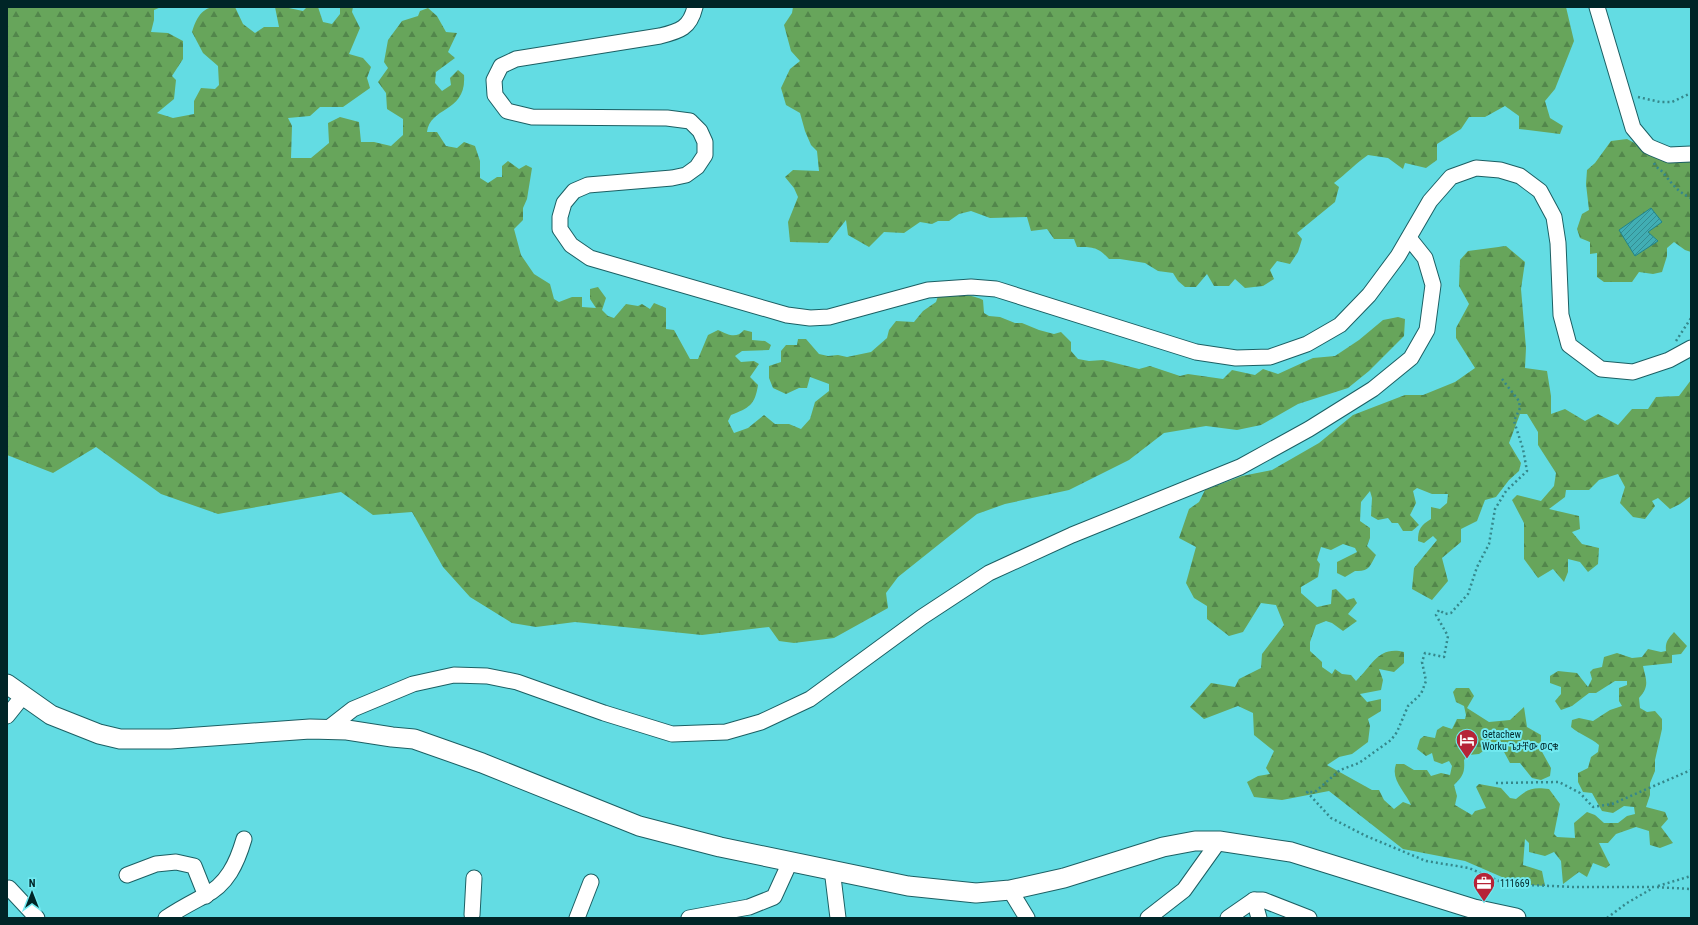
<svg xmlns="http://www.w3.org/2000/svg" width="1698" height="925" viewBox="0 0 1698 925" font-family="'Roboto Condensed','Noto Sans Ethiopic',sans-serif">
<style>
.forest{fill:url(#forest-firs)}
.building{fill:url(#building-hatch);stroke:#22858a}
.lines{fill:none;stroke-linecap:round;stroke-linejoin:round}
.minor-casing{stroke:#1c5f63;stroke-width:17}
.tertiary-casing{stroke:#1c5f63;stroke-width:21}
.path{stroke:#35878b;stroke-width:2.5;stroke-dasharray:2 3;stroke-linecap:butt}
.minor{stroke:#fff;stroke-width:15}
.tertiary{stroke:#fff;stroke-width:19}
.labels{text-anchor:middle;stroke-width:4;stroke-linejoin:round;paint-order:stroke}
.poi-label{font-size:10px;fill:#002527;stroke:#71e9f0;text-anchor:start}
</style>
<defs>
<pattern id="forest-firs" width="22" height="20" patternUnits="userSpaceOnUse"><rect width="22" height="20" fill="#67a55b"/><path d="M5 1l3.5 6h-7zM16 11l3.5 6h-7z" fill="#52864b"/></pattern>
<pattern id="building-hatch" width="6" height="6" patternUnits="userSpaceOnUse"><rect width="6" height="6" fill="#41aeb4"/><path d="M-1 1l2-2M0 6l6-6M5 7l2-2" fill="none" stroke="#348d92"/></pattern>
</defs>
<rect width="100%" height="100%" fill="#63dce3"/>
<g class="forest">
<path d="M7,7h154l-7,3v10l-3,12 17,1 15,8v18l-11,17 4,4 -2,19 -17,14 16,5 21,-4v-13l7,-13 14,1 4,-4 -1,-19 -15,-13 -11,-21c8,-26 18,-27 43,-25l8,17 12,9 9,-6h15l-4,-20h9l19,4 4,-4h11l5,15 9,2 8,-10v-7h13l-1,5 8,16 -11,26 14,4 8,9 -4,11 3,10 -27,19h-23l-10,9 -22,2 4,8 -1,32h20l18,-15 -1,-20 12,-6 19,5 2,20h13l17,4 12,-11v-16l-16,-10 -1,-16 -8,-11 10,-14 -4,-6 4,-22 14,-19 16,-5 2,-5 8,-3 9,8 9,16 11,1 -9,19 7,6 -19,14 -1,11 7,8 9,-6 -1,-7 8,-8 6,5c3,38 -34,31 -37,57h10l9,14 11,2 7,-6 11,4 5,15v17l8,5 9,-6h5v-11l6,-5 11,8 7,-4 6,3 -5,31 -4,9v12l-9,9 7,26 13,19 16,10 4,15 5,3 13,-5h10v10l14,1 -6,-9v-10l8,-2 8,11 -4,12 6,6 6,2 12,-14 12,2 4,-2 8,5 4,-6 12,5v21l8,1 16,29h8l10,-24 10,-5c11,5 18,9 26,0l8,2v8l13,1 6,4 -2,5 -27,1 -7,5 6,6 13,-1 5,3 -9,13 8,8c-3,20 -9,23 -27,30l-3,6 6,12 14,-5 16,-13 11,9h14l12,5 9,-10 5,-17 14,-11v-7l-19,-7 -3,11h-8l-13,6 -13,-6 -4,-10v-12l12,-4v-11l5,-6h11l1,-6h8l13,15 9,2 10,-1 9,2 24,-5 16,-14 2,-8 7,-9 18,1 9,-11 13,-9 2,-6c15,-2 31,-3 45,4l1,13 5,3 11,1 15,6h7l17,7 15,4 7,-2 10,10v9l7,8 11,2 14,-1 36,9 11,-3 30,10 8,-2 35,5 9,-9 23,5 8,-6 15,5 35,-16 22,-2 24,-16 24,-20 15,-3 7,2 -1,17 -35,35 -21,17 -50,16 -37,21 -24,5 -31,-4 -42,7 -35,27 -60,30 -64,14 -28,10 -79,63 -12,16 2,15 -54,30 -40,5 -15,-2 -10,-14 -67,8 -127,-13 -39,5 -24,-4 -42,-26 -27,-30 -31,-55 -39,3 -32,-23 -123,22 -57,-20 -65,-47 -43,26 -46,-18z"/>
<path d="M793,7h773l8,34 -19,48 -10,12 5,17 13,8 -3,8 -41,-5v-13l-14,-10 -20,11h-16l-8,12 -24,15v16l-11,8 -21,-5 -2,6 -15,-11 -20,-3c-12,8 -22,19 -34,28l5,4 -4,15 -38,31 5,6 -4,13 -8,12 -13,-3 -7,9 4,9 -11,7 -18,2 -10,-9 -6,7h-15l-7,-12 -11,13h-11l-7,-6 -5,-8 -15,-2 -13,-8 -25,-4h-11c-11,-12 -16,-12 -32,-12l-3,-8h-20l-7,-10 -16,2 -4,-14 -37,1 -19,-7 -12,3 -10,7h-11l-6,3 -12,-2 -16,11 -20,-1 -15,15 -21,-12 -2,-15 -18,23 -38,-1 -2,-20 10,-25 -4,-9 -9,-11 8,-7 26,1 -2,-20 -6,-6 -6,-14 -5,-18 -14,-8 -5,-17 9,-19 10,-8 -9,-10 -7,-26 8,-12z"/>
<polygon points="1627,139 1644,148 1691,158 1691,252 1685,250 1674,242 1667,248 1667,256 1662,272 1653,274 1639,272 1632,282 1604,282 1597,277 1597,253 1590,254 1590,242 1580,238 1577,229 1582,214 1589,210 1586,184 1587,170 1595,163 1611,141"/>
<path d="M1506,246l19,16 -4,27 5,59 -1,20 22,3 4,25v18l14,-5 20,12 13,-7 20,11 14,-16h16l8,-12 23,-1 12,-16v116l-11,8 -10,5 -12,-11 -6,3 3,5 -10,13 -12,-2 -13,-14 5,-16 -7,-13 -19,6 -10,10h-23l-1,7 -16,12 30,7 1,13 -8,3 10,12 17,4 -1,16 -10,8 -8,-10 -12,-3v13l-4,10 -11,-13 -15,9 -14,-19v-36l-12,-23 5,-5 24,6 13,-15 2,-13 -18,-28v-13l-11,-18h-7l-11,29 12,20 -2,8 -10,9 -13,17 -11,3 -8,21 -16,8v13l-19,16 6,23 -16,19 -20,-11 2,-21 23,-28 -4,-4 -9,7 -6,-2c0,-12 3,-16 13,-22v-12l9,2 7,-6 1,-9h-16l-15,-6 -4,3 3,12 -6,12 9,10 -7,6h-9l-5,-8h-6l-4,-5 -10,2 -7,-4 1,-18 -2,-7 -9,11 -1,19 10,7v10l-3,8 9,9c-6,11 -7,17 -21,16l-10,6 -8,-4v-11l20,-10 -2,-4 -12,-4 -12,6 -10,-3 -4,13 3,4 -2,13 -17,10v6l16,14 14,-3 1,-14 4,-1 11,11 7,-2 3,5 -9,11 9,7 -14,10 -11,-8 -6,-2 -10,4 -6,17v9l12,11v5l10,7 3,-5 7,5 9,1 5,6c17,-16 22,-35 48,-29v11l-10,9 -15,-3 4,11 -2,10 -21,4 7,8 14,-3v12l-13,8 2,7 -2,16 -16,12 -13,3 -12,8 45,25h7l5,10 10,9 9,-7 8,3c-5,-13 -21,-25 -15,-41h8l10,6h13l4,6 10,-3 9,2 2,-9 -3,-5 -7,3 -8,-3 -2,-8 -6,3 -9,-7 3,-10 4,-3 11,2 2,-8 6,-4 9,3 5,-10h8l1,-4 -2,-9 -8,-4 -3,-10 3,-4h13l5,8 -7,12 22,14 21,-2 14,-13 3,20 14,8v15l10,18 -1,8 -9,4 -9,-2 -12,-15h-10l-7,-13 -14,-3 -10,7 -11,1 -4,5c1,13 -1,16 -10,25l3,11 -2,9 17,10 3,-4 11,-3 -10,-21 3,-3 22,4 9,10 6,1c12,-11 18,-12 33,-10l11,15 -6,30 3,3 18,1 -1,-15 13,-11 8,3 9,8h14l9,-7 8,-2 -1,-7 -10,-1 -11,7 -11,-2 -10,-18 -9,-1 -5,-10v-9l10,-5 3,-11 7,-5 1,-7c-9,-8 -19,-10 -28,-18l1,-7 7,-2 14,3 17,-11 12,-4 -3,-5v-13l8,-3v-4h-12l-19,12h-7l-17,13 -11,4 -6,-9 6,-7v-7l-11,-4v-7l8,-5 19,2 11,14 4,-8 -2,-7 3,-3 9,-2 2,-10 13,-4 15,5 10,-1 6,-8 13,3 5,-1c-1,-9 2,-12 8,-19l13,14 -6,8 -9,1v8l-29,3c3,14 7,20 -4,32l1,10 7,4 8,-1 7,8v10l-7,31v11l-5,12v12l-4,12 19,5 3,7 -7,8 12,16 -13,5 -10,-3 -1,-14 -13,-4 -20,7 -8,9h-9l11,22 -4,3 -13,-5 -6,14 -8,-5 -16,12 -2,-23 -7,-9 -9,4 -16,-4v-9l-4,-4 -2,26 19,6 3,15 -27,-2 -53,-23 -62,-12 -74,-58 -47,9 -28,-3 -7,-15 11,-6 12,-2 -4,-6 8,-17 -20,-16 -1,-22 -15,-7 -34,13 -14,-12 21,-24 24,4 4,-8 22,-11 1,-14 22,-29 -8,-20 -15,-2 -18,29 -14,4 -22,-17v-13l-13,-8 -8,-15 10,-36 -17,-9 10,-29 10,-7 6,-12 37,-14 30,-6 47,-27 34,-28 52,-20h18l32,-13 20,-14 -19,-30v-10l13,-24 -10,-18 1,-26 8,-9z"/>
</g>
<polygon class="building" points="1651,208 1662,222 1648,232 1658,241 1635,256 1619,230"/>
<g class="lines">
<g class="minor-casing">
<g id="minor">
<path d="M695,7c-5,21 -15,24 -35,29l-144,23 -15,7 -7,14 1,15 12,16 25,6 135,1 23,3 10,10 5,11v13l-8,12 -11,8 -14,3 -84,7 -14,6 -10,12 -4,14v12l11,16 19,13 197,57 23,3 19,-1 99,-27 43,-3 25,2 200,63 40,6 34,-1 37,-13 33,-19 29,-30 29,-39 32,-55 21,-24 25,-9 24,2 20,6 20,15 14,26 4,26 3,72 8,30 32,24 32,3 36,-12 22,-12"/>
<polyline points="1597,7 1633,128 1648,146 1652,148 1669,155 1691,154"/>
<polyline points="7,716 23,696"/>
<polyline points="326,730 353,709 413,684 454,675 487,676 517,682 604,713 672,734 726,732 761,722 810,699 922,617 989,573 1072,535 1240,467 1309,429 1373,389 1411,358 1427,330 1433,285 1425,258 1409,238"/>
<polyline points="832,869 838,918"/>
<polyline points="127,875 156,864 176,862 194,866 206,896"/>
<polyline points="9,888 37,918"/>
<polyline points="1010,890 1027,918"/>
<polyline points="1254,900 1259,918"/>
<polyline points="472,915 474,878"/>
<path d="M166,918c13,-9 25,-15 38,-22 23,-11 33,-33 40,-57"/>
<polyline points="577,918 591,882"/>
<polyline points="689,918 749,907 774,897 790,862"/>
<polyline points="1148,918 1184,890 1219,841"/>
<polyline points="1228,918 1254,900 1263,900 1309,918"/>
</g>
</g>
<g class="tertiary-casing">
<polyline id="tertiary" points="7,684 51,715 99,734 120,739 170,739 310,729 347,730 392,737 414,739 482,763 639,826 720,847 908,886 976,893 1010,890 1064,878 1163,847 1195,841 1219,841 1291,852 1474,909 1516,918"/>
</g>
<g class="path">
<polyline points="1638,97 1660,102 1672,102 1691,93"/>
<path d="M1654,163c3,6 8,7 11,12 8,10 13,17 26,23"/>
<polyline points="1676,341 1691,318"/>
<polyline points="1502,379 1519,401 1520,408 1514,421 1523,449 1527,471 1506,491 1495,509 1489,544 1477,567 1468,594 1451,613 1445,614 1439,610 1436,615 1448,636 1444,657 1425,653 1422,662 1426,681 1421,694 1408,706 1397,732 1391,740 1359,763 1340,770 1315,792 1307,792 1331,818 1366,836 1426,861 1469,868 1506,884 1574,887 1655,887 1691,889"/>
<polyline points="1496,783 1559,782 1580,793 1593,807 1612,804 1691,770"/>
<polyline points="1658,886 1691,876"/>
<polyline points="1607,918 1627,903 1653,888"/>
</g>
<use href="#minor" class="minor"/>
<use href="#tertiary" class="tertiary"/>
</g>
<defs>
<g id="hotel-pin" transform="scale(1.15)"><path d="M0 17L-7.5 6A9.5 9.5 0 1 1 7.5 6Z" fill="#b62437" stroke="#71e9f0"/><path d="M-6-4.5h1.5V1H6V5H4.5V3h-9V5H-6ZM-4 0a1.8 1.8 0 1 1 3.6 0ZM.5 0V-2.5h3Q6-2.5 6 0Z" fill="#fff"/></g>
<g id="office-pin" transform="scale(1.15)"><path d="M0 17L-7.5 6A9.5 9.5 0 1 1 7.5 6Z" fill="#b62437" stroke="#71e9f0"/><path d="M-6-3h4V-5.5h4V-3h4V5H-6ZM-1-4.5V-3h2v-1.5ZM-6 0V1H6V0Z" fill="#fff"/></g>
</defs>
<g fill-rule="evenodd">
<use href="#hotel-pin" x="1467" y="740"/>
<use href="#office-pin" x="1484" y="883"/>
</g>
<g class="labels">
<g class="poi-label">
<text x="1482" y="738">Getachew<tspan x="1482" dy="12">Worku ጌታቸው ወርቁ</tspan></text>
<text x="1500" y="887">111669</text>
</g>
</g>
<rect width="1698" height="925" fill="none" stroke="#002527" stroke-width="16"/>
<g transform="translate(32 893)" stroke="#71e9f0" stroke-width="3" paint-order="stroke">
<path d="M0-3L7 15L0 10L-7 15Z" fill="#002527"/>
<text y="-6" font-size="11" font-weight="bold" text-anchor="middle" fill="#002527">N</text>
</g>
</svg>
